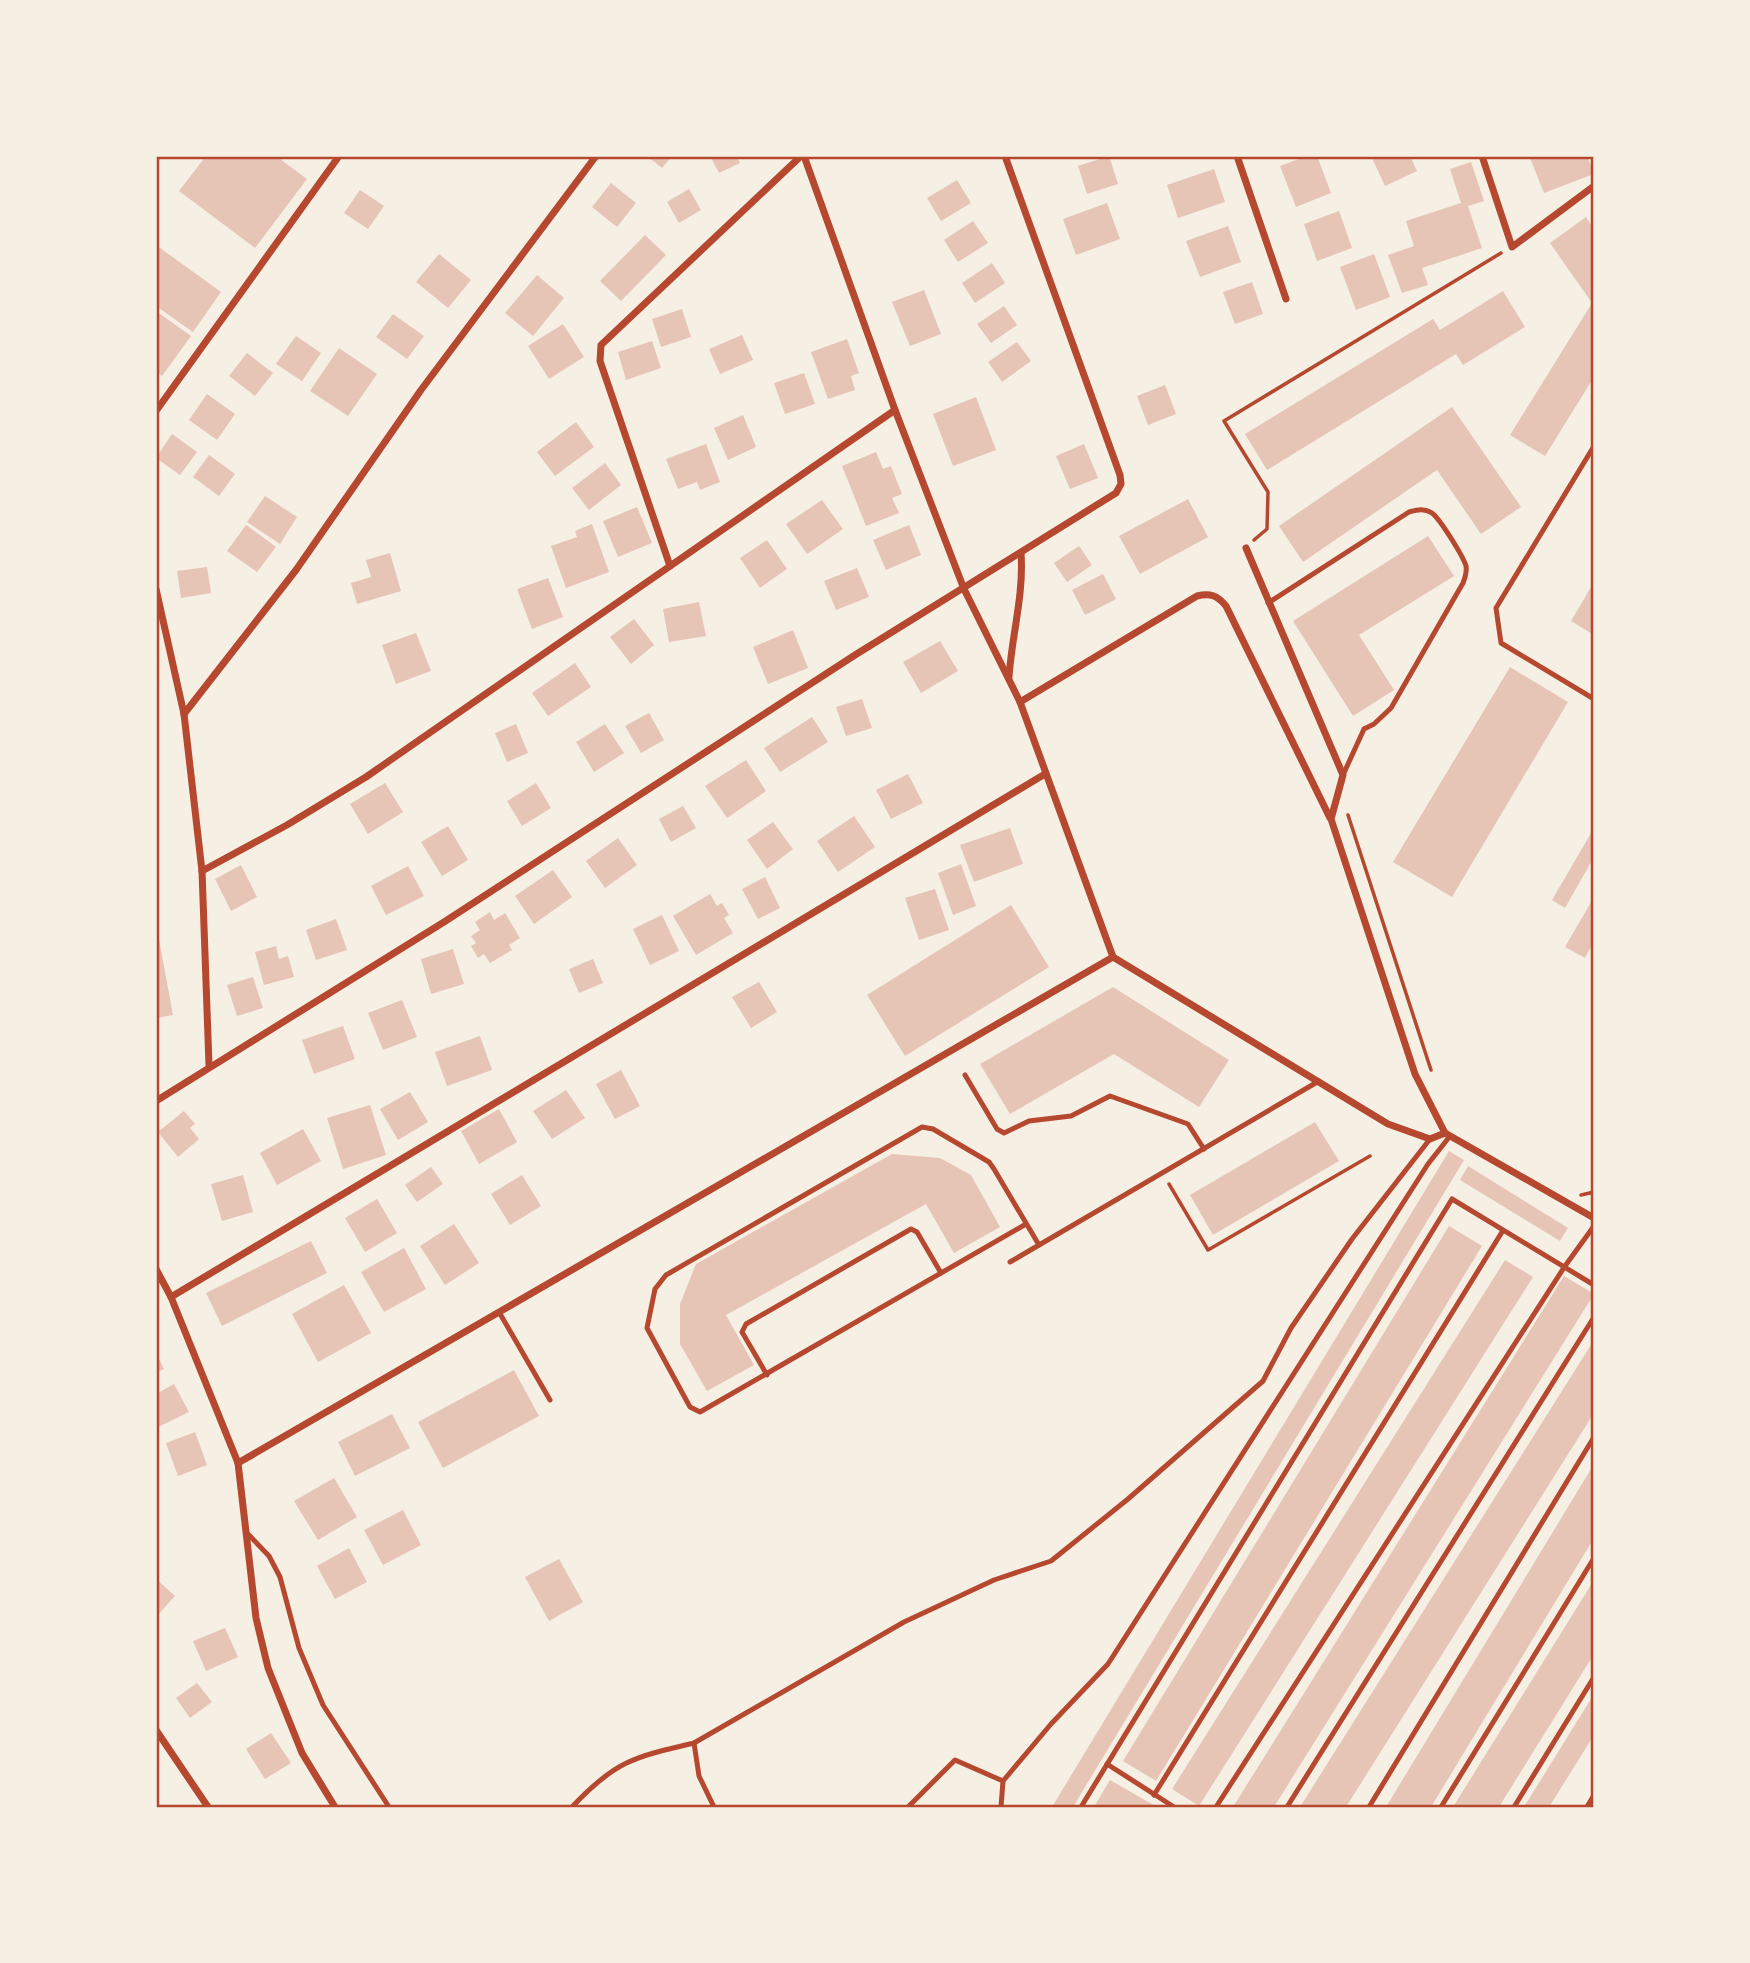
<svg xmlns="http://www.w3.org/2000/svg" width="1750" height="1963" viewBox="0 0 1750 1963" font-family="'Crimson Pro',serif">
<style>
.building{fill:#e6c5b7}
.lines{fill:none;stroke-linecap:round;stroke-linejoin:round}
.path{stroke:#b5482f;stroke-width:3.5}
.service{stroke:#b5482f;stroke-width:5}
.minor{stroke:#b5482f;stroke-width:7}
.neatline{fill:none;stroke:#b5482f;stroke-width:2.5}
</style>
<rect width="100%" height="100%" fill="#f6efe4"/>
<g class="building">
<polygon points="206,156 276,156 307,179 255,248 179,191"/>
<polygon points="647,156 672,156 662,168"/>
<polygon points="710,156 736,156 740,163 719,173"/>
<polygon points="1109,156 1118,184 1087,194 1078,166"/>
<polygon points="1307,156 1317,156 1331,193 1296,207 1280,166"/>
<polygon points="1371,156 1410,156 1417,171 1385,186"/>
<polygon points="1537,156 1587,156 1594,174 1544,193 1530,158"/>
<polygon points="1471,162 1484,201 1468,206 1482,248 1422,268 1428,285 1402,293 1388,255 1414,246 1406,221 1461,203 1450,169"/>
<polygon points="1214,169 1225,202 1178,218 1167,185"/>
<polygon points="957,180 971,203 941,221 927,198"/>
<polygon points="611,183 636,203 617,227 592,207"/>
<polygon points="689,189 701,210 679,223 667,202"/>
<polygon points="360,190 384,206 368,229 344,213"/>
<polygon points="1107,203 1120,239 1076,255 1063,219"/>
<polygon points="1339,211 1352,248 1317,261 1304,224"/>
<polygon points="1586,217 1594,230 1594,377 1545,456 1510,435 1592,303 1550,243"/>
<polygon points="973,221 988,243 958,262 944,240"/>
<polygon points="1228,226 1241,262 1200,277 1186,241"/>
<polygon points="645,235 666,255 621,301 600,281"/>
<polygon points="156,245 221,292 193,332 156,306"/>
<polygon points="439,254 471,280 448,308 416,282"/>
<polygon points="1374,254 1390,297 1356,310 1340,267"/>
<polygon points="992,263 1005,283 975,303 962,283"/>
<polygon points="537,275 564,298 533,336 505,313"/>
<polygon points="1252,282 1263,314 1235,324 1223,292"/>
<polygon points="924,290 941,334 910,346 892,302"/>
<polygon points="1503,291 1525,327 1463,365 1456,354 1267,470 1245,434 1433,319 1440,330"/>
<polygon points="1004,306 1017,325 991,343 977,324"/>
<polygon points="682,309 691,337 661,347 652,319"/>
<polygon points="156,311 191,336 162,376 156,371"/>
<polygon points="393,314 424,336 407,359 376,337"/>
<polygon points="563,324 584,357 549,379 528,346"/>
<polygon points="742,335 753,360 720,374 709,349"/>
<polygon points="296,336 321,353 302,381 276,364"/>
<polygon points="847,339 859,373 851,376 855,390 828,399 811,352"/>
<polygon points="652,341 661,368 626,380 618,352"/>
<polygon points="1017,342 1031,361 1002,382 988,362"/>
<polygon points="339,348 377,374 348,416 310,391"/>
<polygon points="247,353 273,373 255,396 229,376"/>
<polygon points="804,373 815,404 785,414 774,383"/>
<polygon points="1165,385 1176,414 1148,425 1137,396"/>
<polygon points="207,394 235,414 217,440 189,420"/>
<polygon points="976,397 996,450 953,466 933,414"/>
<polygon points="1452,407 1521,507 1481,534 1437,470 1303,562 1279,526"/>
<polygon points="743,415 756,447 728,460 714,428"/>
<polygon points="576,422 594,447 555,476 537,452"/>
<polygon points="172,434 197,452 180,475 156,458"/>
<polygon points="706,444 720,482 700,490 697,482 678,489 666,459"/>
<polygon points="1084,444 1098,478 1070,489 1056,456"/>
<polygon points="876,452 883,469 891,466 902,494 892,498 899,513 866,526 842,466"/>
<polygon points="209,455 235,474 219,496 193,477"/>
<polygon points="605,463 621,485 589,510 572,488"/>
<polygon points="265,496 297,517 280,544 247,522"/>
<polygon points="1188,499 1208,537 1140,574 1119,536"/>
<polygon points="822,500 843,529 807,554 786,524"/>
<polygon points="637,507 652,543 618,557 603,521"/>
<polygon points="592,524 609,572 566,588 551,546 577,537 575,531"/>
<polygon points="246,525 276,547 257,572 227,551"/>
<polygon points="909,525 921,555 886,570 873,540"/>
<polygon points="1428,536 1454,576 1359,635 1394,690 1353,716 1293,621"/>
<polygon points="767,540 787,569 760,588 740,558"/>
<polygon points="1079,546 1092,565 1067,582 1054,563"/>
<polygon points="390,553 401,591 357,604 351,583 371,577 366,560"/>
<polygon points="207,567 211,593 181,598 177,571"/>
<polygon points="857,568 869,597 836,610 824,581"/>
<polygon points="1103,574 1116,599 1085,615 1072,590"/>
<polygon points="548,578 563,617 532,629 517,589"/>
<polygon points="1594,582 1594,635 1571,621"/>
<polygon points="699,602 706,636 669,642 663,609"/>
<polygon points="634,619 654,645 631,664 610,637"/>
<polygon points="793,630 808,668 768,684 753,647"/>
<polygon points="416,633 431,671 396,684 382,645"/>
<polygon points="940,641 958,671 921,693 903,662"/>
<polygon points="575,663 591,687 548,716 532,693"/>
<polygon points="1510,667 1568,702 1452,897 1393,862"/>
<polygon points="862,699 872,728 846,736 836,707"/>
<polygon points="649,713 664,740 641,753 625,726"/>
<polygon points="812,717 828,742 780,772 764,748"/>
<polygon points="516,724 528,753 507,762 495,733"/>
<polygon points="605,724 624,753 594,772 576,742"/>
<polygon points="746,760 766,791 727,818 705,786"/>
<polygon points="908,774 923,803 891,819 876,790"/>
<polygon points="385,783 403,812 368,834 350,804"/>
<polygon points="536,783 551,808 522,826 507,801"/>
<polygon points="683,806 696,828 671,842 659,819"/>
<polygon points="854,816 875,847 838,872 817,841"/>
<polygon points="773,822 793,849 767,869 747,840"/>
<polygon points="448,826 468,860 442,876 421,842"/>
<polygon points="1010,828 1023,864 974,882 960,845"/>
<polygon points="1594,828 1594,857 1565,908 1552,900"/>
<polygon points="618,838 637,865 605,888 586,861"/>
<polygon points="961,864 976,906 953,915 938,873"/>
<polygon points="241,865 257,897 231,911 215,879"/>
<polygon points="408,866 424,896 386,915 371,886"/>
<polygon points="553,870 572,897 534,924 515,896"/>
<polygon points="765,877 780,908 758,919 742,889"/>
<polygon points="935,889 949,930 919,940 905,898"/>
<polygon points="710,894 717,906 722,903 729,915 724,918 733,933 696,955 673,916"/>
<polygon points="1594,897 1594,941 1585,958 1565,947"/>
<polygon points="1011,905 1049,967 905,1056 867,995"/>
<polygon points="490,912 494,920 505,913 520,938 509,945 512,950 490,963 484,954 478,958 471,946 476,943 471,936 480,930 475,922"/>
<polygon points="662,915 679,951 650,965 633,929"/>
<polygon points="336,919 347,950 316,960 306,930"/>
<polygon points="156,923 173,1015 156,1018"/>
<polygon points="276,946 279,959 288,956 294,977 264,985 255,952"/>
<polygon points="453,949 464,984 431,994 421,959"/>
<polygon points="593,959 603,983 579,993 569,969"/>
<polygon points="253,977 263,1008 237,1016 227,985"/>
<polygon points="759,982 777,1012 751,1028 732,997"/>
<polygon points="1113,987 1229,1060 1199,1107 1114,1054 1010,1114 980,1064"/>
<polygon points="402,1000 417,1037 383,1050 368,1013"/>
<polygon points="343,1026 355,1059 314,1074 302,1040"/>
<polygon points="480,1036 492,1070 447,1086 435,1052"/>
<polygon points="621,1070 640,1106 615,1119 596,1084"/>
<polygon points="566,1090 585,1118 552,1139 533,1111"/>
<polygon points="410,1092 428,1122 398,1140 380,1109"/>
<polygon points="370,1105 386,1155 343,1169 327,1118"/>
<polygon points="499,1109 517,1142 479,1164 461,1131"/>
<polygon points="184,1111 195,1124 190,1128 199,1139 178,1157 158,1132"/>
<polygon points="1315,1122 1339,1161 1213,1235 1190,1195"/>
<polygon points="303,1129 321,1161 277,1185 260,1153"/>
<polygon points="1449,1151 1464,1160 1073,1807 1052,1807"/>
<polygon points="892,1154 940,1158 971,1175 1000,1227 954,1253 926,1204 726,1315 754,1365 707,1391 680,1344 680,1304 696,1264"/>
<polygon points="1468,1166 1568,1228 1560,1241 1460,1180"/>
<polygon points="431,1167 443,1184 417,1202 405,1185"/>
<polygon points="243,1175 253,1212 222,1221 211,1184"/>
<polygon points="522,1175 541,1206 510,1225 491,1194"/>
<polygon points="377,1199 397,1233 365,1252 345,1218"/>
<polygon points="454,1224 479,1263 445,1285 420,1246"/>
<polygon points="1449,1226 1482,1246 1156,1781 1123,1761"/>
<polygon points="311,1241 327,1273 222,1326 206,1293"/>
<polygon points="404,1248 426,1289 384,1312 361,1272"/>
<polygon points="1505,1260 1533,1277 1199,1806 1172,1789"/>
<polygon points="1564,1276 1594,1294 1274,1807 1233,1807"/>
<polygon points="344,1285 371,1333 318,1362 292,1314"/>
<polygon points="1594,1340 1594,1413 1346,1807 1300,1807"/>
<polygon points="156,1353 164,1369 156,1373"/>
<polygon points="514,1370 539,1416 443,1468 418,1422"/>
<polygon points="174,1384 189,1412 156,1428 156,1394"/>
<polygon points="392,1414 410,1448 355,1476 338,1442"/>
<polygon points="195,1432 207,1465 178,1476 166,1443"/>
<polygon points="1594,1464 1594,1538 1431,1807 1386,1807"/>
<polygon points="334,1478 357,1517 318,1540 294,1501"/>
<polygon points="403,1510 421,1545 383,1565 364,1530"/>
<polygon points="349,1548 367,1582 335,1599 317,1566"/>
<polygon points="559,1559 583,1602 549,1621 525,1577"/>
<polygon points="156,1579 175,1596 156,1617"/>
<polygon points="1594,1580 1594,1654 1499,1807 1453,1807"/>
<polygon points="225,1628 238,1657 206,1671 193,1641"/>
<polygon points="197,1683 212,1702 190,1718 176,1698"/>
<polygon points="1594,1694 1594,1735 1549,1807 1524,1807"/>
<polygon points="271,1733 291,1763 265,1779 246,1749"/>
<polygon points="1110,1780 1157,1807 1094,1807"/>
</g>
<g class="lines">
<g class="path">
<polyline points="1254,540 1267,529 1268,492 1224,421 1501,253"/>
<polyline points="1348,815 1431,1070"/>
<polyline points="1169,1184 1208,1250 1370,1156"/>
<polyline points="1581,1195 1594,1192"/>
</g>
<g class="service">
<polyline points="1594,446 1496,608 1501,643 1594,699"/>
<path d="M1268,603l141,-91c8,-2 15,-4 23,1 8,6 31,43 34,53 1,6 -1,12 -3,17l-72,125 -17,16 -10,5 -21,46"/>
<polyline points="965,1075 997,1129 1004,1133 1029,1121 1071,1116 1110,1096 1188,1124 1204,1149"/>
<polyline points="1026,1224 700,1412 690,1407 647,1328 655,1289 666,1275 922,1127 933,1129 989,1162 994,1169 1039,1245"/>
<polyline points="1010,1262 1319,1081"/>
<polyline points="499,1312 550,1400"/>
<polyline points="767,1375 742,1332 746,1324 911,1229 917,1232 941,1273"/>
<polyline points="247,1533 269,1556 280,1577 299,1648 323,1705 389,1807"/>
<polyline points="694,1743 904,1622 994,1580 1051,1561 1128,1499 1263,1381 1291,1328 1352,1239 1430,1139"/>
<polyline points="1107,1764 1174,1807"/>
<polyline points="1154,1795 1502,1232"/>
<path d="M572,1807c43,-46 62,-50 122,-64l5,33 15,31"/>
<polyline points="908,1807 955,1760 1003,1781 1051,1724 1108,1664 1428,1164 1450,1136"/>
<polyline points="1001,1807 1003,1781"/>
<polyline points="1081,1807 1452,1199 1594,1285"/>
<polyline points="1216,1807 1565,1266 1594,1226"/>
<polyline points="1287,1807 1594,1317"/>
<polyline points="1369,1807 1594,1437"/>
<polyline points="1441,1807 1594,1558"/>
<polyline points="1514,1807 1594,1677"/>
</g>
<g class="minor">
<polyline points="804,156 895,410 964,589 1020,702 1113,957 1388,1124 1430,1139 1445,1133 1594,1218"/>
<polyline points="1237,156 1286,299"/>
<polyline points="1482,156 1512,247 1594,186"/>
<polyline points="156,411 339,156"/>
<polyline points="1246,548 1343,775 1331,819 1415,1074 1445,1133"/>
<polyline points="670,566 600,361 601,345 801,156"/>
<polyline points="156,589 184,714 202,871 209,1065"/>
<path d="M1009,677c3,-43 15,-82 12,-124"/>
<path d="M1020,702l177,-106c13,-3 20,-1 29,10l104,212"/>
<polyline points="184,714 296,570 421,390 596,156"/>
<polyline points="202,871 287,825 366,777 895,410"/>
<polyline points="156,1101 444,922 855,655 1116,493 1121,484 1120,475 1005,156"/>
<polyline points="156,1269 171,1297 238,1463 256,1618 268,1668 302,1753 335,1807"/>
<polyline points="171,1297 1045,774"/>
<polyline points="238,1463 1113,957"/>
<polyline points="156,1730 208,1807"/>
<polyline points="1588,1807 1594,1797"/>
</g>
</g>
<rect width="1750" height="1963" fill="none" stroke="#f6efe4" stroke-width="315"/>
<rect x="158" y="158" width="1434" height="1648" class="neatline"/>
</svg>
